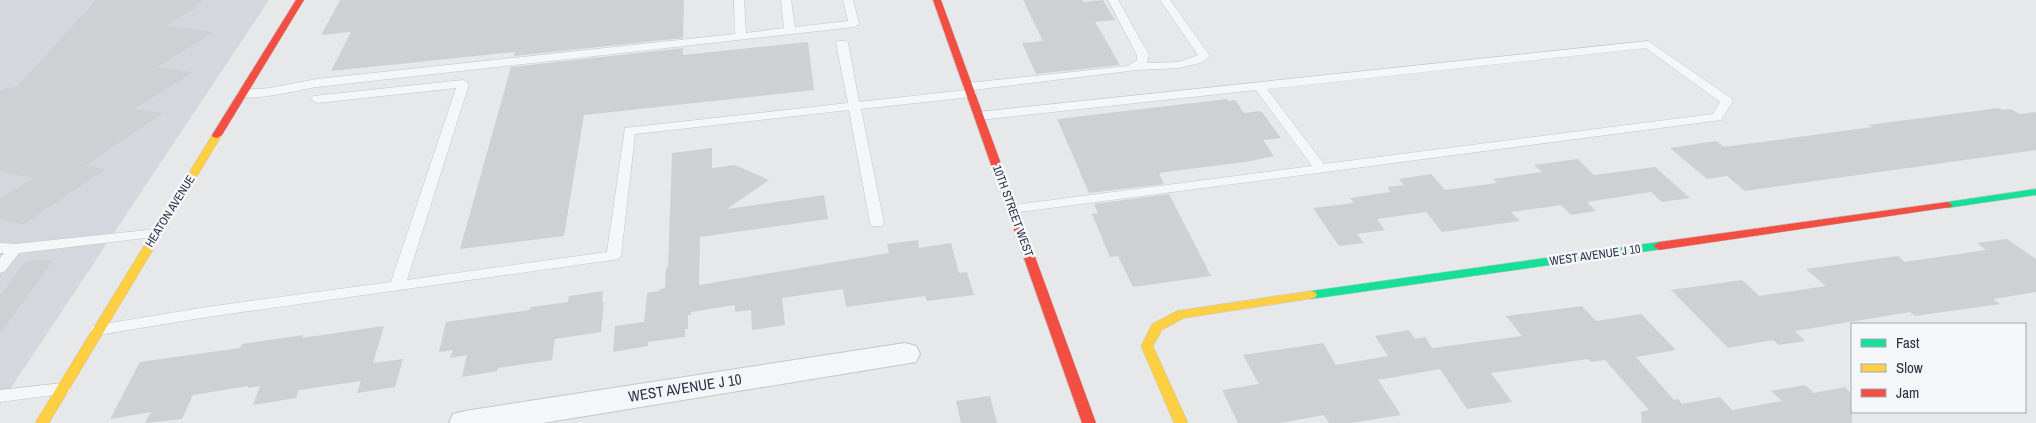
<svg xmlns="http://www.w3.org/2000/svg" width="2036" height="423" viewBox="0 0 2036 423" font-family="'Archivo Narrow',sans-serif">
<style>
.built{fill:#d4d7dd}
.building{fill:#ced0d3}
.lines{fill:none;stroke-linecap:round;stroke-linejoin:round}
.lane-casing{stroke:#c4c6c8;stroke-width:1}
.street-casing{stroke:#c4c6c8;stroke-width:2}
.fast-casing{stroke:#c4c6c8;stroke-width:1}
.slow-casing{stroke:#c4c6c8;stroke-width:1}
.jam-casing{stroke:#c4c6c8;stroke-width:1}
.lane{fill:#f5f6f7;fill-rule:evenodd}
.street{fill:#f5f6f7;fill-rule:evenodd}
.fast{fill:#16e098;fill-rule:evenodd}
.slow{fill:#ffcf43;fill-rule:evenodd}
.jam{fill:#f24e42;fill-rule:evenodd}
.labels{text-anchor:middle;stroke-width:5;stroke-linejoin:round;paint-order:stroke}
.street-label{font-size:12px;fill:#2b3445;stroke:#f4f6f9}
.near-street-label{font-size:15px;fill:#2b3445;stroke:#f4f6f9}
</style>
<rect width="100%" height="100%" fill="#e6e8ea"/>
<polygon class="built" points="0,0 269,0 0,404"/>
<g class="building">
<polygon points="96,0 204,0 194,6 199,6 165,26 214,32 157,67 193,72 134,109 163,113 85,166 106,169 24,224 0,220 0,199 34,178 0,172 0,90 18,86"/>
<polygon points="340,0 684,0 683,38 514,56 515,52 331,71 351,32 321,35"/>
<polygon points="1023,0 1082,0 1084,2 1103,0 1115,20 1095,22 1120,65 1036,74 1022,43 1043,41"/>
<polygon points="808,42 814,90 584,115 564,236 460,249 511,67 683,48 683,55"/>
<polygon points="1227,99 1228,101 1235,100 1244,113 1259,111 1262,112 1281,138 1263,140 1274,156 1245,162 1165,172 1159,174 1164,184 1089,193 1057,119"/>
<polygon points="1999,108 2003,110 2011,109 2020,114 2036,112 2036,150 1745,191 1727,176 1707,179 1670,148 1716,141 1724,147 1872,127 1868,125"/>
<polygon points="712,148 712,168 735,165 769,180 727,209 824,195 828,219 700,237 699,285 889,253 887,244 918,240 919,248 951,243 959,273 967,272 974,295 927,301 925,296 846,307 843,289 782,298 785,325 752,330 751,310 735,312 735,305 691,312 691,315 688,315 688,329 685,329 685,337 648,342 648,346 613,352 615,326 644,322 647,293 659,291 660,289 665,288 666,268 668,267 672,153"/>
<polygon points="1578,159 1594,175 1655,167 1690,198 1662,202 1651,192 1587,202 1596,211 1571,215 1561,205 1511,212 1520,221 1442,232 1426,212 1377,219 1385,230 1357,234 1364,243 1339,246 1313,208 1354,203 1350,198 1390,192 1388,187 1404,185 1399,179 1431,174 1445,190 1497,183 1493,179 1542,172 1534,165"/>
<polygon points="1169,194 1211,276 1133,287 1118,256 1110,257 1092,214 1098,213 1094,204"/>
<polygon points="2007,239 2036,259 2036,292 1993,299 2000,304 1915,316 1910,312 1795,331 1805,341 1779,345 1773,340 1728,348 1671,290 1742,280 1759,296 1826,286 1806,269 1898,256 1905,262 1986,250 1977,243"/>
<polygon points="54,259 0,334 0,296 25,262"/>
<polygon points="603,291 602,303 604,302 601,332 555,339 552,360 498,368 497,371 462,377 467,355 450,358 453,350 439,352 446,322 530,310 531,307 568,302 569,296"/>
<polygon points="1582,306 1596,321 1641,314 1676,350 1636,357 1674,400 1678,399 1682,404 1720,397 1732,410 1782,401 1771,391 1805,385 1814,393 1845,387 1852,395 1852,423 1642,423 1641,412 1649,410 1605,360 1591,362 1588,359 1491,373 1512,402 1467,409 1440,369 1378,380 1401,415 1351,423 1329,423 1324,415 1280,423 1238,423 1222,390 1259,384 1243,355 1323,343 1336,365 1388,356 1375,336 1409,330 1415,339 1425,337 1432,348 1522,336 1506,316"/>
<polygon points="384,326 373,363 403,359 395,387 357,393 361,381 299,390 296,398 253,405 260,386 248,388 248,386 193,395 182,419 145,423 151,412 110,419 140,362 240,348 242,344 303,335 302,338"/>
<polygon points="990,396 997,423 961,423 956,401"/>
</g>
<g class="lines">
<g class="lane-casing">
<g id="lane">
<path d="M734,0h10l2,33 38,-5 -3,-28h10l4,27 53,-6 -5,-21h10l6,24 -5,3 -537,60c-15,2 -71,17 -81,7l6,-4 28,-2 47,-9 418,-45z"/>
<polygon points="1108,0 1118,0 1149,55 1147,63 1179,62 1198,55 1160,0 1170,0 1210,56 1200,63 1179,68 1137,70 973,90 977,93 971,97 861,109 884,223 882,226 872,226 870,223 849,110 635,134 621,256 619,259 207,317 98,335 92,334 90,330 92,326 98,325 207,307 391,282 456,88 317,103 311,99 313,96 463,80 469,84 407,280 607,252 625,128 848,103 836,43 838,41 846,41 848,43 859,102 966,90 962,87 968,83 1128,66 1137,60 1137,55"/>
<path d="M1648,41l83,57 2,3 -12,19 -709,93 -5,-1 -2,-3 2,-3 305,-40 -56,-76 -277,30 -6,-4 6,-4zM1646,48l74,54 -7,12 -389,50 -57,-75z"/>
<polygon points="157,229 162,230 164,233 162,236 19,253 5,271 0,273 0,258 4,253 0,253 0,243 15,244"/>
<polygon points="63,383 69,385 71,389 69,393 0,402 0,390"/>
</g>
</g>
<g class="street-casing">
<polygon id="street" points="905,343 916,346 920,354 916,362 543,423 449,423 453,414 465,411"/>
</g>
<g class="fast-casing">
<g id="fast">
<polygon points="2036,189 2036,195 1947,208 1941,205 1947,202"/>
<polygon points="1659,242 1663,243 1665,246 1663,249 1311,299 1307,298 1305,295 1307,292 1311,291"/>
</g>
</g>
<g class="slow-casing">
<g id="slow">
<polygon points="217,132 222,135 49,423 35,423 212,135"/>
<polygon points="1311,291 1315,292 1317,295 1315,298 1184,318 1162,330 1153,346 1188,423 1174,423 1141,346 1152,324 1177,311"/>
</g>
</g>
<g class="jam-casing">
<g id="jam">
<polygon points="296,0 304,0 222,135 217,138 213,137 212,135"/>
<polygon points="933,0 941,0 1096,423 1082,423"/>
<polygon points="1947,202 1953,205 1951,207 1659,250 1653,246 1659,242"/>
</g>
</g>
<use href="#lane" class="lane"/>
<use href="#street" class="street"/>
<use href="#fast" class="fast"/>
<use href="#slow" class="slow"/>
<use href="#jam" class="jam"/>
</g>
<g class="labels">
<g class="street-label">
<text transform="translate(170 211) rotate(-58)" y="4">HEATON AVENUE</text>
<text transform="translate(1013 211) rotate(70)" y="4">10TH STREET WEST</text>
<text transform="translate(1595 255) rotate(-8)" y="4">WEST AVENUE J 10</text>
</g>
<g class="near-street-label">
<text transform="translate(685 388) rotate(-9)" y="5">WEST AVENUE J 10</text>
</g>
</g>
<rect x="1851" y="323" width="175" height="90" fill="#f4f6f9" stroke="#a4a8b1"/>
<rect x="1861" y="339" width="25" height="8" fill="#16e098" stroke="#a4a8b1"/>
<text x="1896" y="348" font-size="15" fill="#2b3445">Fast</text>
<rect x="1861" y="364" width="25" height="8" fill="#ffcf43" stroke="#a4a8b1"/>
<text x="1896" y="373" font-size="15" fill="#2b3445">Slow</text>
<rect x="1861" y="389" width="25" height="8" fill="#f24e42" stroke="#a4a8b1"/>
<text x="1896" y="398" font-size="15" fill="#2b3445">Jam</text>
</svg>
